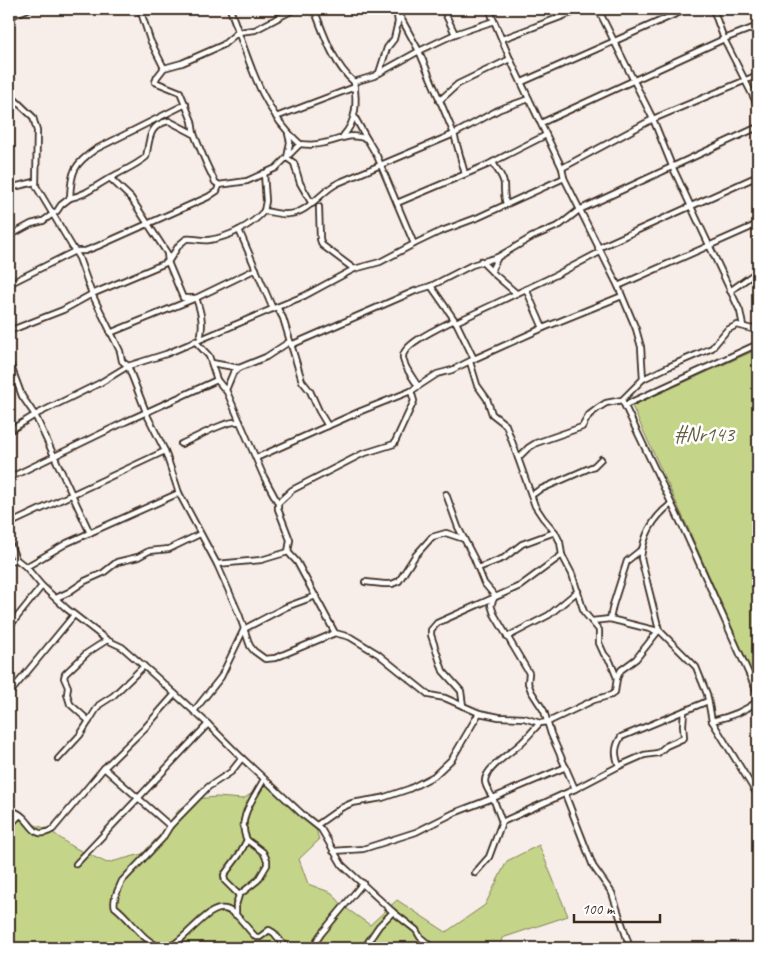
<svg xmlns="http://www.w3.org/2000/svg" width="767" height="957" viewBox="0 0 767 957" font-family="Caveat,sans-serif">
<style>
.green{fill:#c4d58a;stroke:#808054}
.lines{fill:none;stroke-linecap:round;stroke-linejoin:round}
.street-casing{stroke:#3b2a1e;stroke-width:8}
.street{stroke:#fff;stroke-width:4.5}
.labels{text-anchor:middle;stroke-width:5;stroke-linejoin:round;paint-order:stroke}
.park-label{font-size:21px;fill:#645d3e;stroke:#fff}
</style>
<rect width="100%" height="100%" fill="#f7ede9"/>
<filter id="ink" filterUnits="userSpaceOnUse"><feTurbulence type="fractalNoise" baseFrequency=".02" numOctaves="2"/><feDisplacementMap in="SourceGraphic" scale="10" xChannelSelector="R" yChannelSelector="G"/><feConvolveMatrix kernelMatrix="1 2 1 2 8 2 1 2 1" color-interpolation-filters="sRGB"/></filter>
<g filter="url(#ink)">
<g class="green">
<polygon points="758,349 758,681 756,682 688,528 632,406"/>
<polygon points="267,784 315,825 319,840 299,859 308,884 332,893 343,906 370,925 397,900 446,932 485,905 507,861 539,845 568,916 502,938 500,948 9,948 9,817 48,829 71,846 107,863 142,854 160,835 178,811 194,799 217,797 243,799"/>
</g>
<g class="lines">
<g class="street-casing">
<g id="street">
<polyline points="9,9 11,16 28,9"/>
<polyline points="140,9 150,40 164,68"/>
<path d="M230,9c18,47 30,100 70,135 9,1 17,1 24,-1 17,-3 25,-11 43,-4l10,17 37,88 25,-12 40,-15 85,-39"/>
<polyline points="295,9 255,30 238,32 223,45 182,63 164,68 157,77 155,82 180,92 192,121 194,134 206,163 215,182 219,185 247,181 276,168 300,144"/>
<path d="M314,9c10,25 19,55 40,73"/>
<polyline points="396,9 419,51 454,134 465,174"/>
<polyline points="443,9 455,34 494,21"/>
<polyline points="489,9 510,59 562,168 564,178 618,286 636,329 641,347 643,379"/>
<polyline points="598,9 653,119 672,166 740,311 743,326"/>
<polyline points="713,9 724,39 758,106"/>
<polyline points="502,39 582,9"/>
<polyline points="379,73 387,48 394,39 398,22 397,15"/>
<polyline points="522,82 687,9"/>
<polyline points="9,94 33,117 37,131 36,186 79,258 92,294 120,351 122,361 128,366 148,417 165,451 179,493 217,564 239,614 250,646 254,651 265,659 275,658 335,633 350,637 378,654 429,695 445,698 479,713 499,717 524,718 540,723 548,722 594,700 611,695 615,692 617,678 621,670 636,659 659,630"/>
<polyline points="439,101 458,84 510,59"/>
<polyline points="354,116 367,139"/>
<polyline points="276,117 355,87"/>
<polyline points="541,123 724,39 758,26"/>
<polyline points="288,134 290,142 287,158 294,163 300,183 312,204"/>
<path d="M343,136c14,-15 14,-34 11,-54l20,-6 45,-25 36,-17"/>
<path d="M493,162c3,8 10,13 11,22 0,7 0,13 2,20"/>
<polyline points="562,168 653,119 758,75"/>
<polyline points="264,173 266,201 264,211"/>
<path d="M110,178l21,20 36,55 1,9 15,36h13c5,14 8,26 4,41"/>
<polyline points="9,188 35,182"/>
<path d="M70,198c19,-4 26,-13 42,-21 12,-7 23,-11 34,-20 4,-18 2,-32 23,-36l25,13"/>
<polyline points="397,203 487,165 546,135"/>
<polyline points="319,207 320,239 322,245 354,269"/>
<polyline points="239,230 273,309"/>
<path d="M9,236l22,-12 12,-3 14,-10 4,-6 9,-7c1,-27 4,-34 26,-49l90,-45"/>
<polyline points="598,248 758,176"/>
<polyline points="498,257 492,269 493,273 516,293"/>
<polyline points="481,261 492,272"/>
<polyline points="9,284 75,251 85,251 98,246 208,197 217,191 219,185"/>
<polyline points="431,286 456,322 474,359 543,328 526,289"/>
<polyline points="618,286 758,224"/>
<polyline points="730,291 758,271"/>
<polyline points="277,307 283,318 302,381 310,391 319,411 328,426"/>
<polyline points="456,322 556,275 600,252"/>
<polyline points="543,328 622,296"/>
<path d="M9,331l54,-21 29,-16 76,-32 11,-17 7,-6c7,-1 16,2 23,1 20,-3 42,-14 55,-29 8,1 16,4 24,3 20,0 33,-23 50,-31l116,-49 46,-25 29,-10"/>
<polyline points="110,333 196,298 256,269"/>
<polyline points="195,341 209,356 217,380"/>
<polyline points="291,345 415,291 431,286 472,265 498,257 532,237 560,225 579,210 758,127"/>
<polyline points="9,361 22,396 35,415 90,533"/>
<polyline points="470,362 477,385 487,399 492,414 506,425 518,458"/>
<polyline points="212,363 239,368"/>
<polyline points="9,385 17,384"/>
<path d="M418,386c-5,-8 -14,-19 -15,-28 -2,-14 40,-32 51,-38"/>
<polyline points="226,390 233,373 239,368 266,357 289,342"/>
<polyline points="622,400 686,534 758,694"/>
<polyline points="625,405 758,344"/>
<polyline points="9,431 35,415 100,383 128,366 166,354 277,307 304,296 354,269 380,262 414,244"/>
<path d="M181,444c15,-6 44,-24 59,-22"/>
<polyline points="256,458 361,411 411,391 437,374 452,370 474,359"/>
<polyline points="9,478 127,421 217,380 227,392 264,477 278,503 278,509 290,540 288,552"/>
<polyline points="446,494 458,527 474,558 484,583 495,596 491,605 494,614 529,673 528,683 531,691 544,711 551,734 575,789 502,822 489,857 475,873"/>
<polyline points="532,495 539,490 594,466 601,459"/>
<polyline points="278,503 292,490 362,454 394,444 414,401 411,391"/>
<path d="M671,504c-17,13 -28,32 -30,54l18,72 37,37 11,27 5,27 46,75"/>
<polyline points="9,524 165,451"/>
<polyline points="9,542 16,559"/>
<polyline points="9,562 16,559 26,567 67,543 179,493"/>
<polyline points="217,564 261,560 288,552 297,562 335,633"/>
<polyline points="26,567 42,586 67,609 107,640 122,647 153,674 208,724 76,864"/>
<polyline points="478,568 504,558 522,544 555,532"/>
<polyline points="365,582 384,584 392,584 399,581 415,556 432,537 446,533 464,539"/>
<polyline points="56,598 69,592 85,581 103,573 117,562 138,557 149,551 169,549 200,534"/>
<polyline points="610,619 613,605 627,561 642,549"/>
<polyline points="592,621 610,619 658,631"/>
<polyline points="9,627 42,586"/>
<polyline points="507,637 549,615 578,591"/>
<polyline points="617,678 610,661 604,654 599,643 599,630 584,612 572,574 562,555 560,542 555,532 543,518 535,506 518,458 528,448 536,443 582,427 589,415 598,408 606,403 622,400 643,379 668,367 712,348 727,330 737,325 752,329 758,326"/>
<polyline points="9,694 74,615"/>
<polyline points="463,706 461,691 443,671 431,635 431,630 437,623 520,586 562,555"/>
<polyline points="194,711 221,677 244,629 286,607 316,596"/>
<polyline points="89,721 99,705 113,696 144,666"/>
<path d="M712,721c18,-4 32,-9 46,-20"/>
<polyline points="242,758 302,814 321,829 342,865 393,912 416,930 420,937 433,948"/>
<polyline points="58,759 80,735 89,721 70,704 67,694 68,687 64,678 65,674 87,653 107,640"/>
<polyline points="619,766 644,755 658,753 666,746 684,738 683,725 684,711"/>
<path d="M104,768l66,58 -8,13 -40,42c-3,7 -10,19 -7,26 16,12 27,34 46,40 18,6 44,-43 64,-38 13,3 21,19 31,28h4l9,-7 5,3 12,15"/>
<path d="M575,789l44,-23c-4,-11 -5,-18 2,-29l87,-36"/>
<polyline points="565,794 593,866 612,893 630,948"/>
<path d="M9,809c5,2 10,4 14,8 11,10 12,23 30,12l51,-61 40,-39 31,-35"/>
<polyline points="502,822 493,798 566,767"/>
<polyline points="317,825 341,808 352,803 382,798 409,789 434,776 452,759 479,713"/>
<polyline points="9,826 20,815"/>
<polyline points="170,826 208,787 231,772 242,758 208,724"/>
<path d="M333,851l30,-2 53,-17 38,-19 39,-15c-2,-4 -8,-11 -8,-17 0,-12 25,-28 34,-36 8,-7 14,-15 21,-22"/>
<path d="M239,895l-14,-14 -1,-6 15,-20 8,-15c-11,-21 7,-42 17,-61"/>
<polyline points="236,915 236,905 239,895 258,880 267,865 267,860 263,852 247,840"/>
<polyline points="318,948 317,940 321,934 363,883"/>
<polyline points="364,948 379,926 393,912"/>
</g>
</g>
<use href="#street" class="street"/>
</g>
</g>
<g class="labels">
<g class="park-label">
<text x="704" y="441">#Nr143</text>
</g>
</g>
<rect width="767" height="957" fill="none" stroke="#fff" stroke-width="30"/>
<rect x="15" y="15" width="737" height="927" fill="none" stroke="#3b2a1e" stroke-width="2" filter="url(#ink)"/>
<path d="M574 914v8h86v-8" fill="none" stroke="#3b2a1e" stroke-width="2.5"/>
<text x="582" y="914" font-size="15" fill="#3b2a1e" stroke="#ffffff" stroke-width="4" paint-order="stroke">100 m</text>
</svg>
